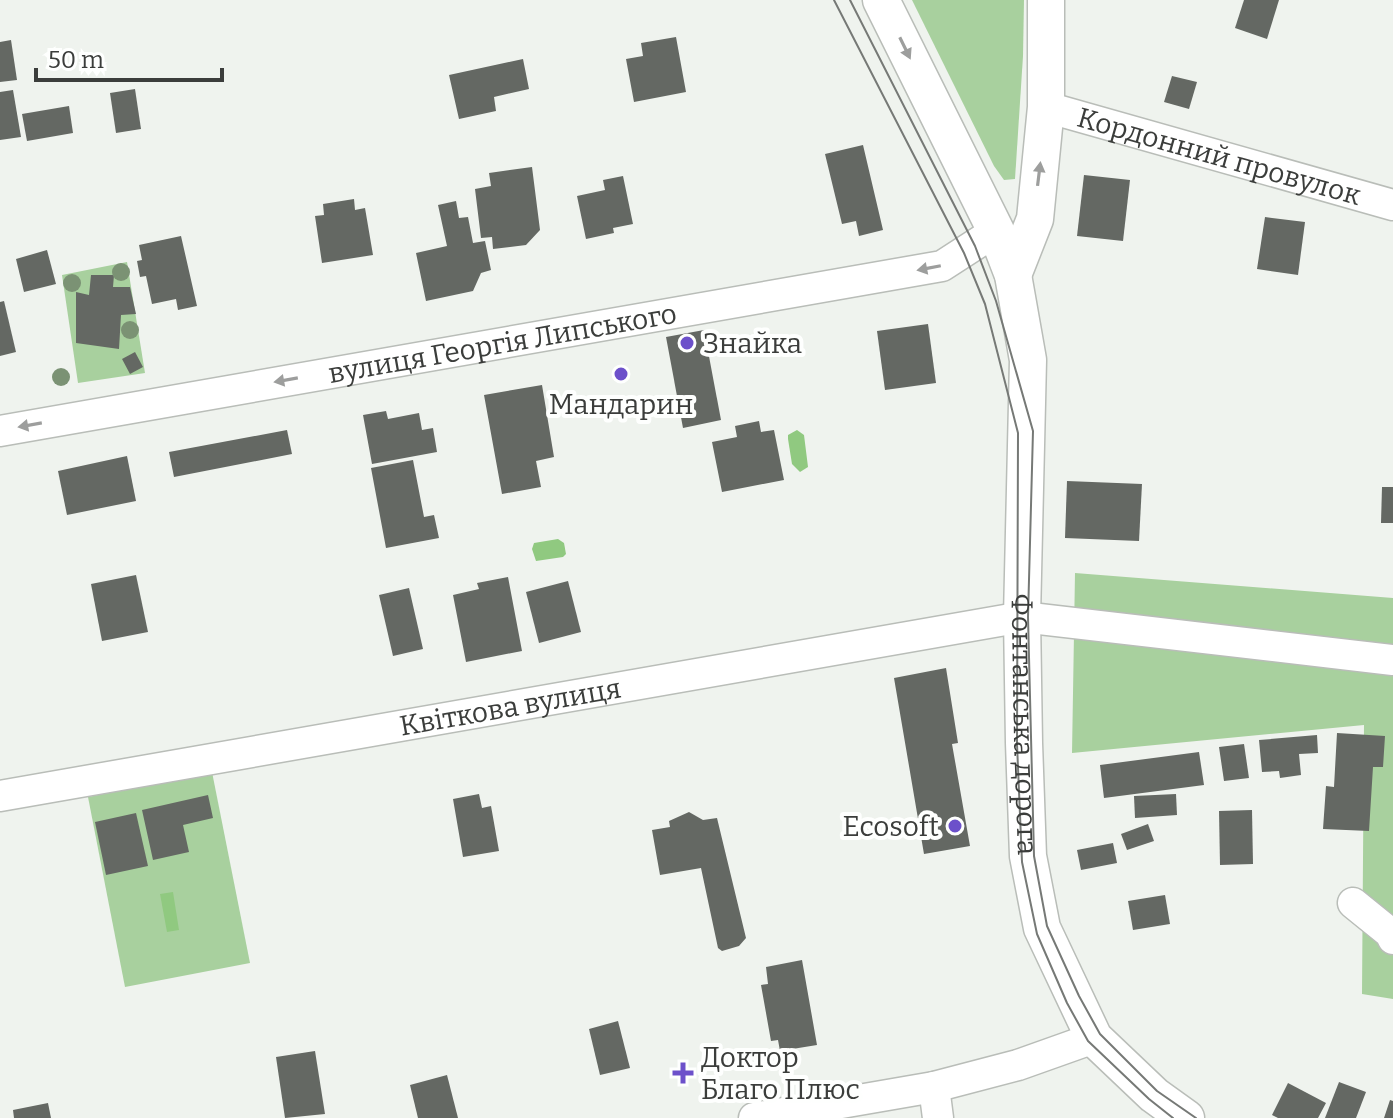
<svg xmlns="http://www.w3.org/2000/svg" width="1393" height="1118" viewBox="0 0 1393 1118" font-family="Bitter,serif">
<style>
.green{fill:#a8d09e}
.water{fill:#90c980}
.building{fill:#646863}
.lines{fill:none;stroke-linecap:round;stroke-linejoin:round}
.minor-casing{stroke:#b9bdb8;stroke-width:33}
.major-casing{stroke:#b9bdb8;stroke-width:39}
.minor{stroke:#fff;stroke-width:30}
.major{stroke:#fff;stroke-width:36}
.tram{stroke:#767976;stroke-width:2}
.tree{fill:#7b9274}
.oneway{fill:#9d9e9d}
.poi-dot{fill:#6c50ca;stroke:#fefffe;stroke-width:3}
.labels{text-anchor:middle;stroke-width:8;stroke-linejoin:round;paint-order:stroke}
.street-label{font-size:28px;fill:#3b3d3b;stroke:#fefffe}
.poi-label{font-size:28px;fill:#3b3d3b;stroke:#fefffe;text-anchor:start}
</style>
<rect width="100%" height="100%" fill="#eff3ee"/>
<g class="green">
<polygon points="912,0 1024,0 1023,56 1015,179 1004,180 994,166"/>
<polygon points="127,262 145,373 78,383 62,275"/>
<polygon points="1075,573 1393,598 1393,999 1362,994 1364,725 1072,753"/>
<polygon points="212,772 250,963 125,987 88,797"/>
</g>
<g class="water">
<polygon points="797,430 804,435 808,467 800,472 792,464 788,439 788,435"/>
<polygon points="558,539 564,543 566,554 563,557 536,561 532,549 534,543"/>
<polygon points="173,892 179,930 167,932 160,894"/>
</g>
<g class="building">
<polygon points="1244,0 1279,0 1267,39 1235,28"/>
<polygon points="676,37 686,92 634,102 626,59 643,56 641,43"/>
<polygon points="11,40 17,80 0,82 0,42"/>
<polygon points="523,59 529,89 494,97 496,111 459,119 449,75"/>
<polygon points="1172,76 1197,82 1189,109 1164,102"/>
<polygon points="135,89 141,129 116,133 110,93"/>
<polygon points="13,90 21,137 0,140 0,92"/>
<polygon points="69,106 73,133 27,141 22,114"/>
<polygon points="863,145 883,230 859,236 856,221 842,224 825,154"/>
<polygon points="532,167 540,230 526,245 493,249 492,237 481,238 475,189 491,186 489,173"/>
<polygon points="1084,175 1130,180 1123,241 1077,236"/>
<polygon points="623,176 633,224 613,228 614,233 586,239 577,196 605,190 603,180"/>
<polygon points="354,199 355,210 365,208 373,255 322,263 315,216 324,215 323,204"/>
<polygon points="456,201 459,218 468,217 473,243 485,241 491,270 481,273 473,291 426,301 416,253 447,246 438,205"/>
<polygon points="1265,217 1305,222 1298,275 1257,269"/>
<polygon points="181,236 197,306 178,310 176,299 152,304 146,276 140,277 137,261 142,260 139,245"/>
<polygon points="47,250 56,284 24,292 16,259"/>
<polygon points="91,275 114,275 113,287 130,287 136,314 121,315 119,349 76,343 76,292 89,295"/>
<polygon points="4,301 16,352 0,356 0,302"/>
<polygon points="928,324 936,383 885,390 877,331"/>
<polygon points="704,330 721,420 683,428 666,337"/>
<polygon points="135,352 143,367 130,374 122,359"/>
<polygon points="542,385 554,457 536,461 541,487 502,494 484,395"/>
<polygon points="386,411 388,419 419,413 422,430 433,428 437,452 372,464 363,415"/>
<polygon points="759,421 761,432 774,430 784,480 722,492 712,442 737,437 735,426"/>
<polygon points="287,430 292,454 174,477 169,452"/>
<polygon points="127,456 136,501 67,515 58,471"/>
<polygon points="413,460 424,517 434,515 439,538 386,548 371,468"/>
<polygon points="1067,481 1142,484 1139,541 1065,538"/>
<polygon points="1382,487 1393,487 1393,523 1381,523"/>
<polygon points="136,575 148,632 102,641 91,584"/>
<polygon points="508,577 522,651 466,662 453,595 479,589 477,583"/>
<polygon points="568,581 581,632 539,643 526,592"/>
<polygon points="409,588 423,649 393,656 379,595"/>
<polygon points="946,668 958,743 952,744 970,846 924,854 894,678"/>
<polygon points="1337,733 1385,736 1383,767 1373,767 1369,831 1323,829 1326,786 1334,787"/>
<polygon points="1317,735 1318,753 1299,754 1301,775 1280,778 1279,771 1262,772 1259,740"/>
<polygon points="1244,744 1249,778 1224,781 1219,747"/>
<polygon points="1199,752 1204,785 1104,798 1100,765"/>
<polygon points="479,794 482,808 491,806 499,851 463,857 453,799"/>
<polygon points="1176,794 1177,815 1135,818 1134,796"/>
<polygon points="208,795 213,818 183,825 189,852 153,860 142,810"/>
<polygon points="1252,810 1253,864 1220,865 1219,811"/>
<polygon points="689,812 703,820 717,818 746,938 739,946 722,951 718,948 701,868 660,875 652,830 670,827 669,821"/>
<polygon points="136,813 148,866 106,875 95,822"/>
<polygon points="1148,824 1154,841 1127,850 1121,834"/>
<polygon points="1113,843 1117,863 1081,870 1077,850"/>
<polygon points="1165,895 1170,924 1133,930 1128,901"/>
<polygon points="802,960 817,1045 780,1051 778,1040 771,1041 761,985 768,984 766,967"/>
<polygon points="618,1021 630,1068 600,1075 589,1029"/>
<polygon points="315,1051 325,1114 285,1118 276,1057"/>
<polygon points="447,1075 458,1118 418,1118 410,1085"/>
<polygon points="1339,1082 1366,1092 1356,1118 1325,1118"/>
<polygon points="1288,1083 1326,1103 1318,1118 1278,1118 1272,1115"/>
<polygon points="1390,1100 1393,1101 1393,1118 1384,1118"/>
<polygon points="48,1103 51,1118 14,1118 13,1110"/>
</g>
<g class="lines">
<g class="minor-casing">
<g id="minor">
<path id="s1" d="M1046,107l347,98"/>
<path id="s2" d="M0,431l942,-165 54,-35"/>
<path id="s3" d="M0,796l1022,-179 371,43"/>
<polyline points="1353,903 1390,933 1393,939"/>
<polyline points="934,1087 938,1118"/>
<polyline points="754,1118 934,1087 1018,1065 1094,1038"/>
</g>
</g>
<g class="major-casing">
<g id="major">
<path id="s4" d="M881,0l115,231 17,44 15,85 -6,257 2,126 4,113 14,72 52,110 60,57 32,23"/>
<polyline points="1013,275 1035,219 1046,107 1046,0"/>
</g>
</g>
<use href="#minor" class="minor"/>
<use href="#major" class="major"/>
<g class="tram">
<polyline points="834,0 964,253 985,304 1018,433 1017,744 1022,862 1037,934 1067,1003 1088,1041 1149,1099 1173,1118"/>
<polyline points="850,0 975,246 996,301 1033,431 1028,617 1034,856 1047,926 1079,996 1100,1034 1157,1091 1196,1118"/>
</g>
</g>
<g class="tree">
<circle cx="121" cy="272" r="9"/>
<circle cx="72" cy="283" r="9"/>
<circle cx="130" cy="330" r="9"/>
<circle cx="61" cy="377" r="9"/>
</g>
<defs><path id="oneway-solid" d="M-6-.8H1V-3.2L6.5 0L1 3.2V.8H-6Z" transform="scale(2)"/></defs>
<g class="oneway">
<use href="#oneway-solid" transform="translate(905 48) rotate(64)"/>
<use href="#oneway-solid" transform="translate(1039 174) rotate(-83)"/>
<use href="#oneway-solid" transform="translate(929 268) rotate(169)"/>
<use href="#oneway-solid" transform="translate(286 380) rotate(170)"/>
<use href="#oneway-solid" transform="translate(30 425) rotate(170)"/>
</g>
<g class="poi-dot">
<circle cx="687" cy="343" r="8"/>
<circle cx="621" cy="374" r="8"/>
<circle cx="955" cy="826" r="8"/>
<path d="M679 1061h8v8h8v8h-8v8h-8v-8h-8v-8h8z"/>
</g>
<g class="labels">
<g class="street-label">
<text dy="10" stroke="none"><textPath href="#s1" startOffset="180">Кордонний провулок</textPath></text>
<text dy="10" stroke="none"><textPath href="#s2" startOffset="510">вулиця Георгія Липського</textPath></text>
<text dy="10" stroke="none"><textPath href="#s3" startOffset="518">Квіткова вулиця</textPath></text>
<text dy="10" stroke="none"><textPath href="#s4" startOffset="756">Фонтанська дорога</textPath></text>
</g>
<g class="poi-label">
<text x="703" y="353">Знайка</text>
<text x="621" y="414" text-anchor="middle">Мандарин</text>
<text x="939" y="836" text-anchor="end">Ecosoft</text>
<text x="701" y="1067">Доктор<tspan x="701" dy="32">Благо Плюс</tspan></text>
</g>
</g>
<path d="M36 68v12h186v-12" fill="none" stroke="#3b3d3b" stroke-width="4"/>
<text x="48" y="68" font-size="24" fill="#3b3d3b" stroke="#fefffe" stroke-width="6" paint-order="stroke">50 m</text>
</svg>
